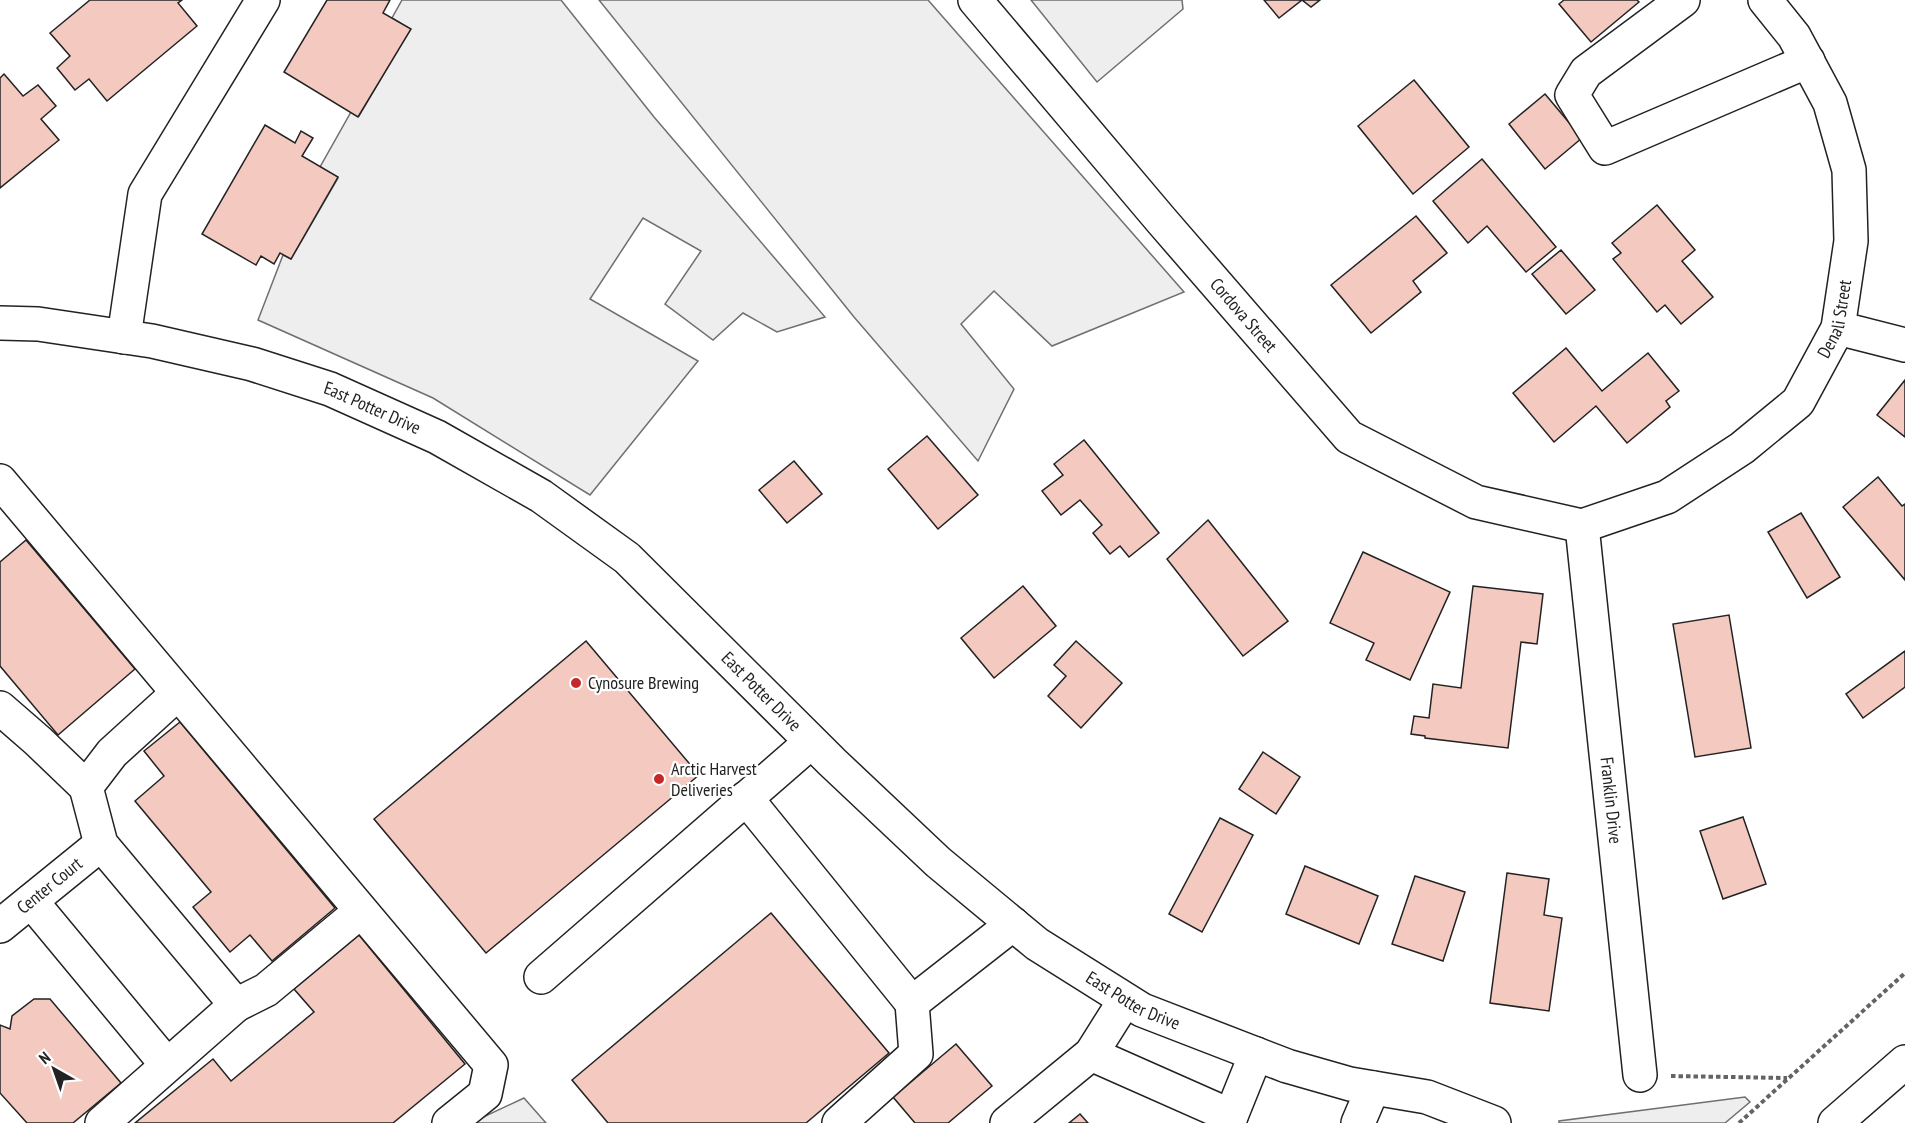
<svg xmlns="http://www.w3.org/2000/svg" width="1905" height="1123" viewBox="0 0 1905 1123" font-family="'PT Sans Narrow',sans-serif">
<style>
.green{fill:#eee;stroke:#6f6f6f;stroke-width:1.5}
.building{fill:#f3c9c0;stroke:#222;stroke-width:1.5}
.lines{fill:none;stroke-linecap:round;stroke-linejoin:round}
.minor-casing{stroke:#222;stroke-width:36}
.major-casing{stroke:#222;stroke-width:36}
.path{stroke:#646464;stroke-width:4;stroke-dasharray:4.5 3;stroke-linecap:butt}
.minor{stroke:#fff;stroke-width:33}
.major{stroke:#fff;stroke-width:33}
.poi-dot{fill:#c62828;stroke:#fff;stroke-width:2}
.labels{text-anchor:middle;stroke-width:4.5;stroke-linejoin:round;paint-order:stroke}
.street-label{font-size:18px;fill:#222;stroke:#fff}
.poi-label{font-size:18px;fill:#222;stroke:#fff;text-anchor:start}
</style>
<rect width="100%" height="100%" fill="#fff"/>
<g class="green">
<polygon points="402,0 561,0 654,117 825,317 777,332 743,313 713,340 665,304 701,251 643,218 590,299 698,361 590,495 433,398 258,320 283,255 291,259 338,178 320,167 351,112 359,116 410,29 392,18"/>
<polygon points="599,0 928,0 1184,292 1052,346 994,291 961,324 1014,389 978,461 854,317"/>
<polygon points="1031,0 1182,0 1183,9 1097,82"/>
<polygon points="1745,1097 1750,1102 1725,1123 1559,1123 1559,1121"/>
<polygon points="524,1098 546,1123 477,1123 479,1119"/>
</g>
<g class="building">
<polygon points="90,0 182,0 178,3 197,26 107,101 89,79 75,90 57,68 70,56 50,33"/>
<polygon points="327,0 390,0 383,13 411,29 358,117 284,72"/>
<polygon points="1264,0 1302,0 1279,18"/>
<polygon points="1302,0 1320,0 1311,7"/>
<polygon points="1564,0 1637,0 1639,2 1591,42 1559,4"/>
<polygon points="4,74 23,96 38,85 56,106 41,119 59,140 0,188 0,78"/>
<polygon points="1414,80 1469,147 1413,194 1358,126"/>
<polygon points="1545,94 1582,138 1545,169 1509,124"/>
<polygon points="265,125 295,143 301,131 313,138 302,156 338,177 291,259 280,253 274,264 261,256 256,265 202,234"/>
<polygon points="1482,159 1556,247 1526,272 1487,226 1468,243 1433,201"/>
<polygon points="1657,205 1695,250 1682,261 1713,297 1681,324 1665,305 1657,312 1613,259 1621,253 1612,243"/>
<polygon points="1416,216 1447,253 1413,281 1421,292 1371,333 1331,285"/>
<polygon points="1561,250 1595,290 1566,314 1532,274"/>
<polygon points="1566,348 1602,391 1648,353 1679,391 1666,401 1670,407 1627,443 1596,406 1554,442 1513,393"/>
<polygon points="1905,380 1905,437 1877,415"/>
<polygon points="927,436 978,495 938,529 888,469"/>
<polygon points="1084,440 1159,533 1129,557 1120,546 1110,554 1093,533 1102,525 1080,500 1061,515 1042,491 1063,475 1054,464"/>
<polygon points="794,461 822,494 787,523 759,490"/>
<polygon points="1878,477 1902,506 1905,504 1905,580 1843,507"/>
<polygon points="1801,513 1840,577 1807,598 1768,532"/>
<polygon points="1208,520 1288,621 1243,656 1167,559"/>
<polygon points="26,540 135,669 58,735 0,666 0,562"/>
<polygon points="1363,552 1450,592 1410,680 1366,660 1374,643 1330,623"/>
<polygon points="1023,586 1056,626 994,678 961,638"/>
<polygon points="1473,586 1543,594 1537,644 1521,642 1508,748 1425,738 1425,736 1411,734 1414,716 1429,718 1433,684 1461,688"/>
<polygon points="1729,615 1751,748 1695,757 1673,624"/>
<polygon points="586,641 699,775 486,953 374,819"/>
<polygon points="1076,641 1122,683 1081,728 1048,696 1066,676 1054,665"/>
<polygon points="1905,651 1905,687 1863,718 1846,694"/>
<polygon points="180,722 335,908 272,961 250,935 230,952 193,907 211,892 135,801 164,776 144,751"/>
<polygon points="1263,752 1300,777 1276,814 1239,789"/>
<polygon points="1743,817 1766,884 1723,899 1700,831"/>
<polygon points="1220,818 1253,835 1202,932 1169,914"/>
<polygon points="1305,866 1378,896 1359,944 1286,914"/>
<polygon points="1507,873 1549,879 1544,915 1562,918 1549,1011 1490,1003"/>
<polygon points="1415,876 1465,892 1443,961 1392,944"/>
<polygon points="771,913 889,1053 806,1123 608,1123 572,1080"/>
<polygon points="359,935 465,1064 393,1123 135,1123 213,1059 231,1081 314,1012 294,989"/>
<polygon points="34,999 50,999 121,1083 73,1123 27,1123 0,1093 0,1025 10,1029 12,1016"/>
<polygon points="956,1044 992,1086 948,1123 915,1123 893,1097"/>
<polygon points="1080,1114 1088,1123 1069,1123"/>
</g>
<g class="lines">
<g class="minor-casing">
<g id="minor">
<path id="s1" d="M975,0l186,220 188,217 127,65 106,24"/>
<polyline points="1683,0 1586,72 1572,95 1605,148 1808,61"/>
<path id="s2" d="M0,323l38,1 114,17 100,23 78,25 107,48 104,59 86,62 205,204 106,100 99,82 105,66 145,56 63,18 77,13 67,26"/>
<polyline points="1838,328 1905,345"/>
<polyline points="124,337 145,194 263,0"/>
<polyline points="0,481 491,1065 485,1094 449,1123"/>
<path id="s3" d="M1582,526l85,-29 75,-49 56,-46 40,-74 13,-87 -2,-71 -19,-67 -36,-67 -29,-36"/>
<path id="s4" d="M1582,526l58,549"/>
<polyline points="0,708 38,741 86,787"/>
<polyline points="746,798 912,1003"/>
<polyline points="31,901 167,1065"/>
<path id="s5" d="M0,926l101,-82"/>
<polyline points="541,977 811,742"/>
<polyline points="236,1005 266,990 361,911"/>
<polyline points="1091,1054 1231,1116"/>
<polyline points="102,1123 236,1005 101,844 86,787 112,753 178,693"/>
<polyline points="839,1123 916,1054 912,1003 1013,924"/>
<polyline points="1007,1123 1091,1054 1125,1000"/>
<polyline points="1223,1123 1231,1116 1256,1054"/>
<polyline points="1358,1123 1373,1088"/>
</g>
</g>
<g class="major-casing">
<polyline id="major" points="1835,1123 1905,1062"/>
</g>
<g class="path">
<polyline points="1671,1076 1787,1078"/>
<polyline points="1739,1123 1905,973"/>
</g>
<use href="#minor" class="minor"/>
<use href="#major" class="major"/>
</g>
<g class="poi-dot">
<circle cx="576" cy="683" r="6"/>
<circle cx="659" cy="779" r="6"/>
</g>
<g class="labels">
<g class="street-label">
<text dy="6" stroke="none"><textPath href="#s1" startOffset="414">Cordova Street</textPath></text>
<text dy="6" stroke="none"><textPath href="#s3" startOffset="344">Denali Street</textPath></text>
<text dy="6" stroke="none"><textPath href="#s2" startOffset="384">East Potter Drive</textPath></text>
<text dy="6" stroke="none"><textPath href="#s2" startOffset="870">East Potter Drive</textPath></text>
<text dy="6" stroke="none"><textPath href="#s4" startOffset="276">Franklin Drive</textPath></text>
<text dy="6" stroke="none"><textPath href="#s5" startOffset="64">Center Court</textPath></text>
<text dy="6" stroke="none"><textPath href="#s2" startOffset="1356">East Potter Drive</textPath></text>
</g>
<g class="poi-label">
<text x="588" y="689">Cynosure Brewing</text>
<text x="671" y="775">Arctic Harvest<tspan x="671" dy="21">Deliveries</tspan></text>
</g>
</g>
<g transform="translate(54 1069) rotate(320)" stroke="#ffffff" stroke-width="4.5" paint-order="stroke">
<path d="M0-4.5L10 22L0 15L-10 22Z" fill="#222222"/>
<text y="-9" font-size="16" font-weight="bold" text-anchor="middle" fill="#222222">N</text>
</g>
</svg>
